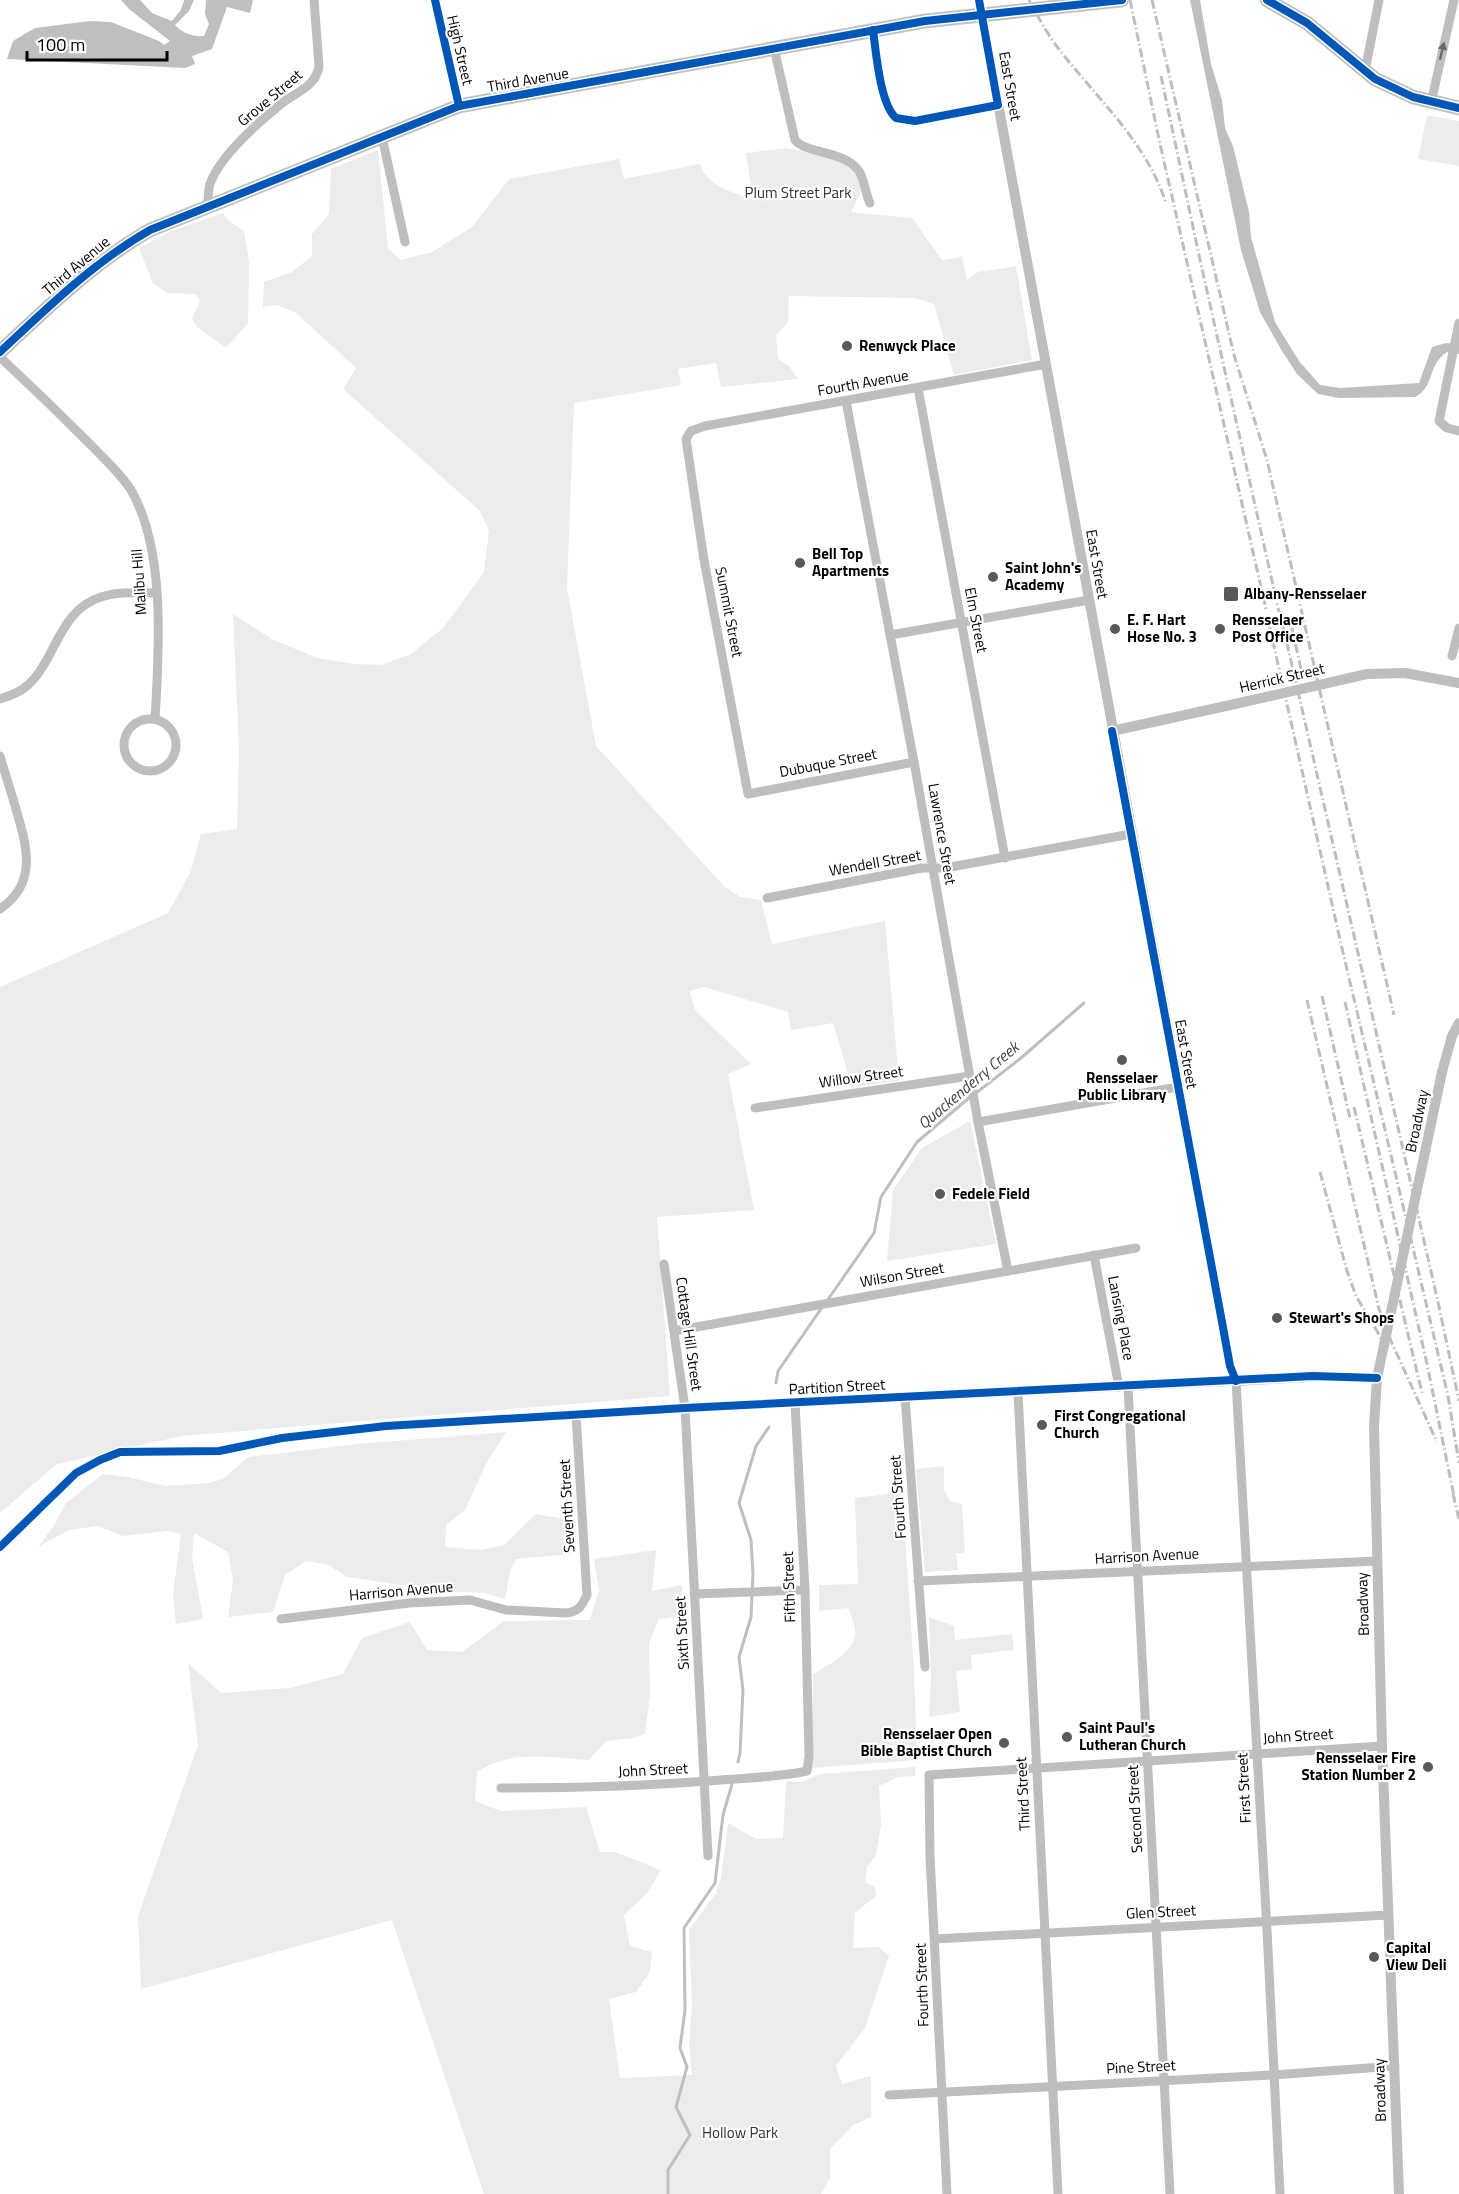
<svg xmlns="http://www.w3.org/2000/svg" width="1459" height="2194" viewBox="0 0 1459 2194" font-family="'Titillium Web',sans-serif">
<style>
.green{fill:#ececec}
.water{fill:#bfbfbf}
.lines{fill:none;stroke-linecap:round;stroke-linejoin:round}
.stream{stroke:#bfbfbf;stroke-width:3}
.primary-casing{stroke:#dbdbdb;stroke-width:15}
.minor{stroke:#bebebe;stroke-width:9}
.tertiary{stroke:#bebebe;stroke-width:10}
.primary{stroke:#bebebe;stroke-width:14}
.rail{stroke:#bebebe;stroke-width:3;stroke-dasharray:9 3 1.5 3;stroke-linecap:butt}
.primary-bridge-casing{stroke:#dbdbdb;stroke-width:15;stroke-linecap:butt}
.tertiary-bridge{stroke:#bebebe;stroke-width:10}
.primary-bridge{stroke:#bebebe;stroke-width:14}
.cycleway-casing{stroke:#fff;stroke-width:11}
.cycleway{stroke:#0057b8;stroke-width:8}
.oneway{fill:#686868}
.poi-dot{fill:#595959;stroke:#fff;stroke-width:2}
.labels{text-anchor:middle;stroke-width:4.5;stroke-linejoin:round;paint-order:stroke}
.street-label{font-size:15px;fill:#000;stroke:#fff}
.park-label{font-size:15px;fill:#333;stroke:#fff}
.poi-label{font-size:15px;font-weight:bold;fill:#000;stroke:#fff;text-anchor:start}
.water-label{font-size:16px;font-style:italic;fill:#444;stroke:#fff}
</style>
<rect width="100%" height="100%" fill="#fff"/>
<g class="green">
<polygon points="1427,115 1459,121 1459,166 1418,159"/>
<path d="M786,148c21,5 56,6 70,26 3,4 4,12 5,18l-10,20 61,6 30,42 20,-3 5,23 11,-8 38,-6 16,94 -78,15 -20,-71 -19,-6 -126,-2 -1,27 -12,12 2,24 11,7 9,13 -77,8 -5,-24 -38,6 3,16 -107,18 -7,185 29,158 128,140 16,11 21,3 11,44 113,-23 14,160 -47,6 -19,-64 -42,7 -3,-18 -84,-25 -14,4 5,19 56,54 -23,10 26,136 -97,7 13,179 -488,40 -125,28 -57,49v-526l168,-74 22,-40 11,-39 36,-5 2,-78 -6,-137 39,25 45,19 38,6 26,1 30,-11 33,-27 40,-55 5,-41 -9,-20 -137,-122 13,-21 -60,-55 -19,-8 -14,2 1,-25 28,-10 20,-16v-22l17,-20 2,-45 47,-19 10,99 13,11 31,-8 40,-25 37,-48 110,-20 5,20 76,-15c6,22 33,28 53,36l-7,-47z"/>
<polygon points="223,213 228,220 244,231 249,261 248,323 226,348 197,327 192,318 200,301 196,294 167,293 153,283 139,248 169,232"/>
<polygon points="970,1121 996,1244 887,1261 893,1190 922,1148"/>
<polygon points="506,1432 486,1464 465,1510 446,1525 445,1547 481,1550 504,1545 536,1514 573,1520 573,1554 516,1559 510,1572 505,1599 484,1593 442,1591 347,1577 329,1565 306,1561 285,1575 273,1612 228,1617 233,1580 228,1552 194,1533 192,1558 203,1619 176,1624 173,1594 181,1534 167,1531 123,1536 98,1526 69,1530 38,1547 53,1527 66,1503 103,1474 128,1477 165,1486 209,1483 223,1479 248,1457 358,1444"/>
<polygon points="944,1466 944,1490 950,1501 962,1504 965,1553 956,1553 958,1570 925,1572 916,1469"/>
<path d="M902,1492l12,177 3,91 -105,8 1,-94c16,-10 43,-22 42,-43 0,-7 -4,-16 -7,-23l-29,3v-26l39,-1 -3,-86z"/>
<path d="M656,1550l-4,41 30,-6 -1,31 -22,3 -10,24 1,53 -5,38 -13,4 -26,3 -17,19c-40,-2 -77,-11 -112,12l-2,29 26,10 85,-4 14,45h15l46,18 -13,22 -24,23 6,31 22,6 -2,20 -14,20 -27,7 11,79 72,-3 -3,-30 3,-40 -3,-75 27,-37 5,-15 7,-55 28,16 27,-1 3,-57 15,1 19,-8 95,-7v9l-17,1 -19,9 2,38 -5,31 -9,12 -2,15 10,5 1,9 -21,17 -2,35 26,-1 10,9 -24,72 -29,38 6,18 29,-8v41l-18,8 -23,24v29l-9,16h-337l-92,-274 -251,69 -3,-73 60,-171 -10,-82 33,30 69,-5 53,-14 19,-36 48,-16 17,28 35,2 42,-31 86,-1 9,-29 -5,-32z"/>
<polygon points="929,1617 954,1626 955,1640 1012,1634 1014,1650 971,1655 972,1669 956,1671 960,1712 929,1717 931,1678"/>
</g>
<g class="water">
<path d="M121,0h19l12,13 20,8 9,-11 3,-10h10l-5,11 -14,14c7,8 18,12 29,11l5,-12 -4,-10 1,-14h47l-3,13 -23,-6 -15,42 -20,7 3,8 -10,4 -178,-9 6,-18 22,-13 55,-7 21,1 48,19 5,4 6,-4 -41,-32z"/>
<path d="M1190,0h10l11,64 11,36 3,28 8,18 16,66 2,25 24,85 24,39 21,24 20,3 79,-5 13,-36 14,-4 13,1v10l-12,-2c-21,14 -11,34 -32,45l-76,1 -21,-4 -21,-20 -15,-23 -22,-39 -19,-62z"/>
</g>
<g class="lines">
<g class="stream">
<polyline points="976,1093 1021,1058 1084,1003"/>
<polyline points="827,1301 874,1233 881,1197 917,1142 970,1097"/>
<polyline points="776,1383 778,1371 823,1306"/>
<polyline points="738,1762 740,1753 743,1690 739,1657 751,1617 753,1574 751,1540 739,1503 756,1446 769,1427"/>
<polyline points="668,2194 668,2170 690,2135 676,2107 687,2067 680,2048 685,2010 684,1928 715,1883 723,1815 732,1784"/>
</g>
<g class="primary-casing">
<g id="primary">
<polyline points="1267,0 1307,23 1375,79 1413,97 1459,108"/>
<path d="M0,352c47,-44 94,-90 150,-122l309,-124 466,-85"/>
</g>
</g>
<g class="minor">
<path d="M774,48l21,92c11,14 49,10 64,31 6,10 6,22 11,32"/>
<polyline points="1365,71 1379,0"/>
<polyline points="1431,103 1454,0"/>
<polyline points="382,137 405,242"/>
<path d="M208,207c0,-7 0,-16 2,-23 9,-27 49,-62 71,-80 15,-12 35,-17 38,-38l-5,-66"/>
<polyline points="1459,323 1439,421 1447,428 1459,431"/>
<path d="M0,357c31,29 62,59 92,89 13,14 29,28 39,44 35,60 28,162 24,229"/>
<polyline points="918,388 1005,858"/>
<polyline points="846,401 914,762 978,1122 1008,1271"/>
<polyline points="890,635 1089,600"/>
<polyline points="1452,656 1459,628"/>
<path d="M0,699c10,-3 21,-7 29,-15 27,-25 30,-74 72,-87 18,-6 37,-4 55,-4"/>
<circle cx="150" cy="745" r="26"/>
<path d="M0,756c5,18 11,35 16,53 11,38 22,74 -16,100"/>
<polyline points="914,762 748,794 704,560 686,439 691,431 705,426 1046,364"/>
<polyline points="767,898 922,868 945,868 1131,834"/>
<polyline points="755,1108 970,1076"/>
<polyline points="978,1122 1178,1087"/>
<polyline points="1094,1255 1119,1387"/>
<polyline points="664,1264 685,1408 708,1856"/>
<polyline points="674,1331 1136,1248"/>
<polyline points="1128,1387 1170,2194"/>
<polyline points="1018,1392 1058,2194"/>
<polyline points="905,1397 925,1667"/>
<polyline points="0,1547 76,1473 100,1460 120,1452 219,1451 282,1438 386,1426 685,1408 1236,1381 1267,1930 1280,2194"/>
<polyline points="918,1581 1377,1561"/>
<polyline points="694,1594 805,1590"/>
<path d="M281,1619l128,-16 61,-3 36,10 60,3c12,-1 16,-7 21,-18l-11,-180"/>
<path d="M501,1788c73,0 146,-2 220,-8 28,-2 58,-3 86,-9l2,-15 -4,-166 -10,-187"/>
<polyline points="935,1939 1388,1915"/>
<polyline points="889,2095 1273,2075 1395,2066"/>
<polyline points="947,2194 930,1856 929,1775 1382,1746"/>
</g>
<g class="tertiary">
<polyline points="435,0 459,106"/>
<polyline points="979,0 1230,1366 1236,1381 1326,1376 1377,1378 1374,1427 1382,1746 1399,2194"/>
<path d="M873,30c3,22 7,74 23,88l19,3 83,-16"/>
<polyline points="1112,731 1235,704"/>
<polyline points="1442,1072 1452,1036 1459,1023"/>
</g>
<use href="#primary" class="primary"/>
<g class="rail">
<path d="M1029,0c8,15 16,30 26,44 39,52 90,95 111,159"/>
<polyline points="1130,0 1160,144 1266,609"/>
<polyline points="1152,0 1234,355 1267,460 1394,1015"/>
<polyline points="1161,76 1200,260 1279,612"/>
<polyline points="1269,624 1341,944 1448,1396 1459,1463"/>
<polyline points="1283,626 1438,1302 1459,1401"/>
<polyline points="1292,628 1301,669"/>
<polyline points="1322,996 1350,1118"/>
<polyline points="1307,1000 1379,1309 1391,1341 1437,1442"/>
<polyline points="1345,1002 1427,1364 1455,1501"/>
<polyline points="1354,1107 1422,1393"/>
<polyline points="1320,1172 1347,1271 1356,1296 1387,1348"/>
<polyline points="1453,1494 1459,1519"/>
</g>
<g class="primary-bridge-casing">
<polyline id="primary-bridge" points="925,21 1122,0"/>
</g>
<g class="tertiary-bridge">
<polyline points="1235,704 1367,674 1405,673 1459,683"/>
<polyline points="1377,1378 1442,1072"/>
</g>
<use href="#primary-bridge" class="primary-bridge"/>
<g class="cycleway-casing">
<g id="cycleway">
<polyline points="435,0 459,106"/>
<polyline points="1267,0 1307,23 1375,79 1413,97 1459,108"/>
<path d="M873,30c3,22 7,74 23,88l19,3 83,-16 -19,-105"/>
<path d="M0,352c47,-44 94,-90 150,-122l309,-124 466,-85 197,-21"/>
<polyline points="1112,731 1222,1322 1230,1366 1236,1381"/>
<polyline points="0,1547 76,1473 100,1460 120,1452 219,1451 282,1438 386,1426 685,1408 1312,1376 1377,1378"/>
</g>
</g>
<use href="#cycleway" class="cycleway"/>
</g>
<defs><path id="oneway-solid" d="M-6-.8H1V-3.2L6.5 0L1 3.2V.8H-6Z" transform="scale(1.5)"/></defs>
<use class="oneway" href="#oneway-solid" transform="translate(1442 51) rotate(-77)"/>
<g class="poi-dot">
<circle cx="847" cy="346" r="6"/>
<circle cx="800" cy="563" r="6"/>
<circle cx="993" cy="577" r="6"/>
<rect x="1223" y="586" width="16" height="16" rx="3"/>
<circle cx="1115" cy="629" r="6"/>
<circle cx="1220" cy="629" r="6"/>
<circle cx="1122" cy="1060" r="6"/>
<circle cx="940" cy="1194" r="6"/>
<circle cx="1277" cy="1318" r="6"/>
<circle cx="1042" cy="1425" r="6"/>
<circle cx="1067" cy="1737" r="6"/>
<circle cx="1004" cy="1743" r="6"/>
<circle cx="1428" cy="1767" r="6"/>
<circle cx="1374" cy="1957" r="6"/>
</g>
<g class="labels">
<g class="street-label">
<text transform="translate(460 50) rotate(77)" y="5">High Street</text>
<text transform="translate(528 80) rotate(-10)" y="5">Third Avenue</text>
<text transform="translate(1010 86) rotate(80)" y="5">East Street</text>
<text transform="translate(270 98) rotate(-40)" y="5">Grove Street</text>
<text transform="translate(76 266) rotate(-40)" y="5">Third Avenue</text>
<text transform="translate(863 383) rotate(-10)" y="5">Fourth Avenue</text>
<text transform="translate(1097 564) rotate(80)" y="5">East Street</text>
<text transform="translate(139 582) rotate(-94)" y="5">Malibu Hill</text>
<text transform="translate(729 612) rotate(79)" y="5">Summit Street</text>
<text transform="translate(976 620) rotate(79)" y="5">Elm Street</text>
<text transform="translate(1282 678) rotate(-13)" y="5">Herrick Street</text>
<text transform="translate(828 763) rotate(-11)" y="5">Dubuque Street</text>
<text transform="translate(942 834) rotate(80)" y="5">Lawrence Street</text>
<text transform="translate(875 863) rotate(-10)" y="5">Wendell Street</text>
<text transform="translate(1186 1054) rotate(80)" y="5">East Street</text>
<text transform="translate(861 1077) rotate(-8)" y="5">Willow Street</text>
<text transform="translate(1417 1121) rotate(-78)" y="5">Broadway</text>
<text transform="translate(902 1275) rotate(-10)" y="5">Wilson Street</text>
<text transform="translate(1121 1318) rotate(79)" y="5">Lansing Place</text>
<text transform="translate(689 1334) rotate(82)" y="5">Cottage Hill Street</text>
<text transform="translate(837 1387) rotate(-3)" y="5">Partition Street</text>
<text transform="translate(898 1497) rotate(-94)" y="5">Fourth Street</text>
<text transform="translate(567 1506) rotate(-93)" y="5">Seventh Street</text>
<text transform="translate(1147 1556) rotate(-3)" y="5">Harrison Avenue</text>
<text transform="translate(789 1587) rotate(-92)" y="5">Fifth Street</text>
<text transform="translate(401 1591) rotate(-5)" y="5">Harrison Avenue</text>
<text transform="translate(1363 1604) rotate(-92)" y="5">Broadway</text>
<text transform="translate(682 1633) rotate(-93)" y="5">Sixth Street</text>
<text transform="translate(1298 1736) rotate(-4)" y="5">John Street</text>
<text transform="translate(653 1770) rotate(-3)" y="5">John Street</text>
<text transform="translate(1244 1788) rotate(-93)" y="5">First Street</text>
<text transform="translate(1023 1794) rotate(-93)" y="5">Third Street</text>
<text transform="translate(1135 1809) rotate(-93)" y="5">Second Street</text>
<text transform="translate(1161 1912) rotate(-3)" y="5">Glen Street</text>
<text transform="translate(922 1985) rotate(-92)" y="5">Fourth Street</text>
<text transform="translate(1141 2067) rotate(-3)" y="5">Pine Street</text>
<text transform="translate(1380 2090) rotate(-92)" y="5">Broadway</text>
</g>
<g class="park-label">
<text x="798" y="198">Plum Street Park</text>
<text x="740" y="2138">Hollow Park</text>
</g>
<g class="poi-label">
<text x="859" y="351">Renwyck Place</text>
<text x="812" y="559">Bell Top<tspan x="812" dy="17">Apartments</tspan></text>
<text x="1005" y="573">Saint John's<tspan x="1005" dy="17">Academy</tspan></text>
<text x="1244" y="599">Albany-Rensselaer</text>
<text x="1127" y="625">E. F. Hart<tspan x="1127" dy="17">Hose No. 3</tspan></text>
<text x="1232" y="625">Rensselaer<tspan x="1232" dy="17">Post Office</tspan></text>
<text x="1122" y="1083" text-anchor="middle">Rensselaer<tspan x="1122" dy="17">Public Library</tspan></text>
<text x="952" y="1199">Fedele Field</text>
<text x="1289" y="1323">Stewart's Shops</text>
<text x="1054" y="1421">First Congregational<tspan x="1054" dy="17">Church</tspan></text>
<text x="1079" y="1733">Saint Paul's<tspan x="1079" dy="17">Lutheran Church</tspan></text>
<text x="992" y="1739" text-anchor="end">Rensselaer Open<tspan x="992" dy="17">Bible Baptist Church</tspan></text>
<text x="1416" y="1763" text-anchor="end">Rensselaer Fire<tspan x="1416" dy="17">Station Number 2</tspan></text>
<text x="1386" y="1953">Capital<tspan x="1386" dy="17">View Deli</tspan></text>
</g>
<g class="water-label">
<text transform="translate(968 1085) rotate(-40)" y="6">Quackenderry Creek</text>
</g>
</g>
<path d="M27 51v9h140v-9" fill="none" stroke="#000000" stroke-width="3"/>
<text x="36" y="51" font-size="18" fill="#000000" stroke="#ffffff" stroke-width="4.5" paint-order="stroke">100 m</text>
</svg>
